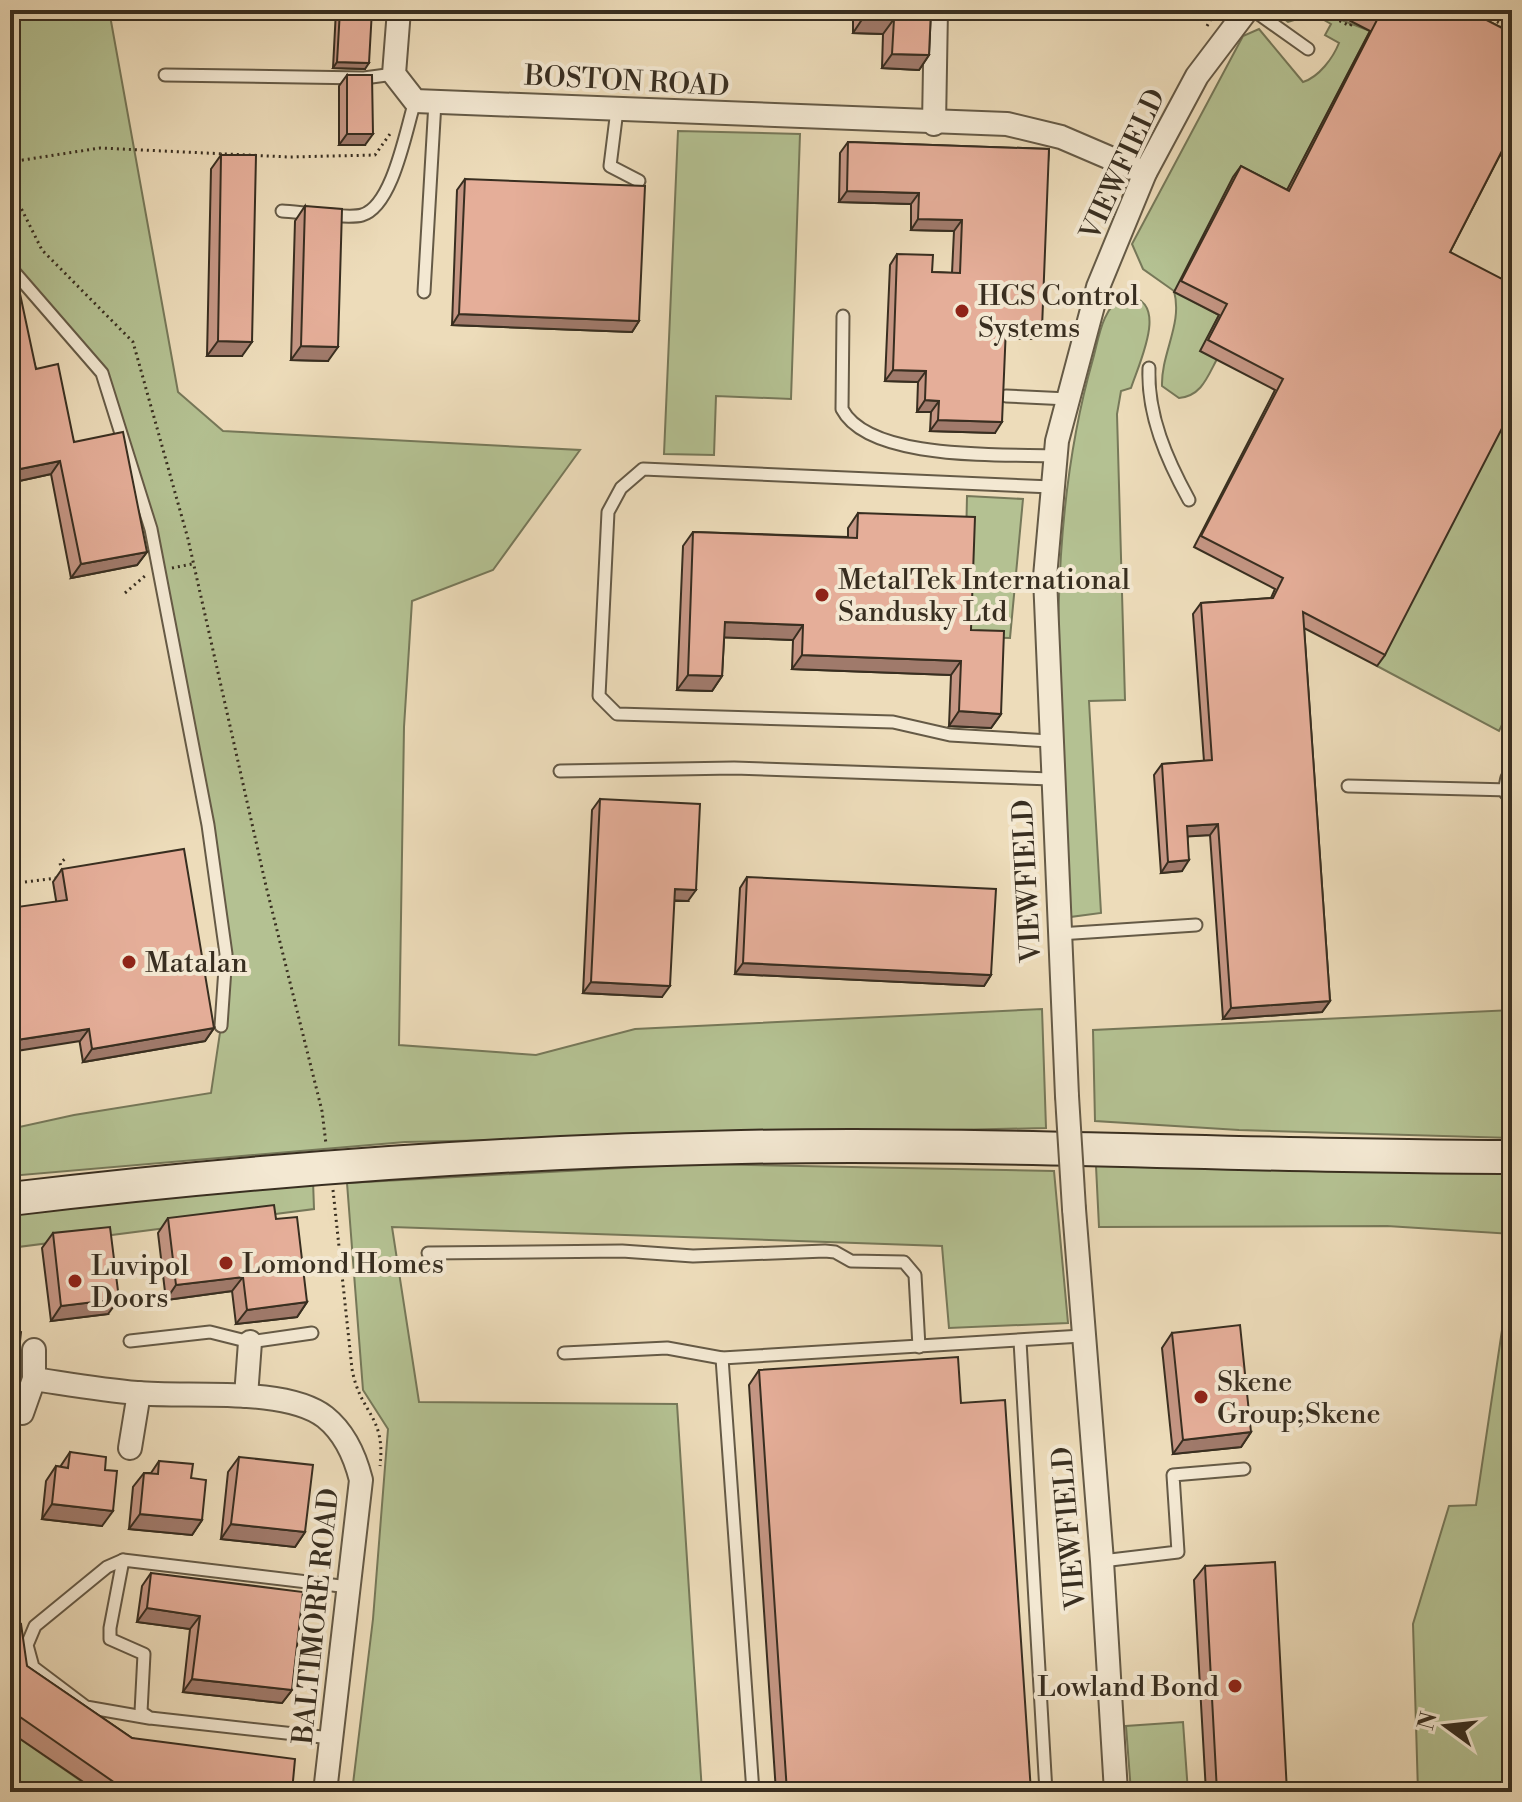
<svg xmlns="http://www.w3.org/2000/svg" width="1522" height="1802" viewBox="0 0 1522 1802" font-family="'Libre Bodoni',serif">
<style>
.green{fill:#b4c192;stroke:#767859;stroke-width:2}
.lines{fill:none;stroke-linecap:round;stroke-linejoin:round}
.service-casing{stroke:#655a46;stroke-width:15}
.minor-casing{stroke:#655a46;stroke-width:26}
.secondary-casing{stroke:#382e20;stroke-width:36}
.path{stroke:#382e20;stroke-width:3;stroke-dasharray:2 4;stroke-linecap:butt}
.service{stroke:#f3e8d2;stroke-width:11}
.minor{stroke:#f3e8d2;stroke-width:22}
.secondary{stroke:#f3e8d2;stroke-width:32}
.minor-bridge-casing{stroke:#655a46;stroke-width:26;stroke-linecap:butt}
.minor-bridge{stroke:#f3e8d2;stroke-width:22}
.wall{fill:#c59684;stroke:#382e20;stroke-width:2}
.shaded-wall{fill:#a07a6b;stroke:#382e20;stroke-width:2}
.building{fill:#e5ae99;stroke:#382e20;stroke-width:2}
.poi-dot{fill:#8f2418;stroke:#f3e8d2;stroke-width:3}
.labels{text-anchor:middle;stroke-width:8;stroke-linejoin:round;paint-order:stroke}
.street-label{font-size:28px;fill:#382e20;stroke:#f3e8d2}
.poi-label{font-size:28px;fill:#382e20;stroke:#f3e8d2;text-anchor:start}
</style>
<rect width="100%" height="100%" fill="#eddcba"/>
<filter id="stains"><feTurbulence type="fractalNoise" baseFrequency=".0025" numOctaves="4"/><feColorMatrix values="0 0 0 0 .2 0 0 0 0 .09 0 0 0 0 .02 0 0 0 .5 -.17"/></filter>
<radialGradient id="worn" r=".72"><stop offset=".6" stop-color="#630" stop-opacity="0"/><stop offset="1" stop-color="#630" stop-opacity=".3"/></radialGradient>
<g class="green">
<polygon points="10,10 109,10 178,392 223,431 580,450 493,570 412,601 404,727 399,1045 536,1055 635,1029 1042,1009 1046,1128 405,1142 10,1176 10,1129 74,1115 211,1093 221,1026 226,954 151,529 102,373 10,267"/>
<polygon points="1305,10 1298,19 1288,22 1274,11"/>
<path d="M1321,12l49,19 -89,171 -107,89 45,24 -18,36 16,8c-10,19 -16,37 -38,39l-17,-12c-1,-33 21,-62 12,-95l-31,-22 -11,-25 111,-208 16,-7 44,53c16,-5 30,-24 36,-39l-14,-8 6,-11 -12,-7z"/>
<polygon points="678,131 800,134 791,399 716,396 714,455 664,454"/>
<path d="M1124,296c48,1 15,67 7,92l-10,3 -4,23 8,286 -36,1 12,212 -31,4c-10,-186 -29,-376 23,-558 6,-22 9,-51 31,-63z"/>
<polygon points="1512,405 1512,704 1499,731 1377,666"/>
<polygon points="967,496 1023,499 1010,638 964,637"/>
<polygon points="1512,1010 1512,1138 1239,1130 1095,1121 1093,1030"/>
<polygon points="1182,1163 1512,1170 1512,1234 1387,1226 1099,1227 1096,1166"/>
<polygon points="695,1164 1054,1171 1068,1323 949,1328 942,1246 392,1227 419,1402 677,1404 702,1792 352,1792 373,1619 388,1429 363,1390 347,1183"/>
<polygon points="313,1180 314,1209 10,1248 10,1215"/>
<polygon points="1512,1263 1512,1792 1418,1792 1413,1624 1449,1506 1476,1505"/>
<polygon points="1183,1722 1188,1792 1131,1792 1126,1726"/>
<polygon points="10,1732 97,1792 10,1792"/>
</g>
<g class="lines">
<g class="service-casing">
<g id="service">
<polyline points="1253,10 1308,49"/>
<polyline points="165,75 364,78 394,74"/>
<polyline points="617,110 610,166 639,181"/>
<path d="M282,211c17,1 67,8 80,4 31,-9 44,-86 53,-114"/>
<polyline points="10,267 102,373 151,529 208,825 226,954 221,1026"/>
<polyline points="424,292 435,102"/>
<path d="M843,316l-1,93c27,52 161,45 213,47"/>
<path d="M1149,368c-2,47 18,92 40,132"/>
<polyline points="1006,396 1068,399"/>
<polyline points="1050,741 950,735 893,722 617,714 599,696 608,512 621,488 643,469 1052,487"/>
<polyline points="560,771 734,768 1051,779"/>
<polyline points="1348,786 1510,790"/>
<polyline points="1059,934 1196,925"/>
<polyline points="428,1253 622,1251 693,1256 825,1251 835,1252 851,1261 904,1262 915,1275 919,1347"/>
<polyline points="130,1341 210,1332 250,1342 312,1333"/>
<polyline points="1020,1341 1046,1792"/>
<polyline points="564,1353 667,1348 722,1358 1082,1336"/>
<polyline points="722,1358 753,1792"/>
<polyline points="123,1560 107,1567 35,1626 27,1645 33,1667 86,1707 149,1718"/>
<polyline points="1102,1561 1178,1552 1173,1475 1244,1469"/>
<polyline points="331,1738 150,1718 141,1712 144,1654 110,1639 110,1628 123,1560 349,1587"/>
</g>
</g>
<g class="minor-casing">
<g id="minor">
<polyline points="399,10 394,74 415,101 1007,124 1061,137 1145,173"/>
<polyline points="934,124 936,10"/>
<polyline points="1510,790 1512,780"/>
<polyline points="1067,1096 1045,577 1057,441 1098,287 1145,173 1197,76 1247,10"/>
<polyline points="1074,1209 1102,1561 1116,1792"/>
<path d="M34,1379c34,5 69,11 103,14 50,5 148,-7 188,24 20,16 30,39 36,63l-36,312"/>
<polyline points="246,1396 250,1342"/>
<polyline points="22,1413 34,1379 34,1350"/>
<polyline points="130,1448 139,1393"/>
</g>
</g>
<g class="secondary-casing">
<path id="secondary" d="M10,1199c243,-29 486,-47 731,-52 257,-5 514,10 771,10"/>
</g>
<g class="path">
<polyline points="1318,10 1350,26 1353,22"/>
<polyline points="1476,10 1503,25"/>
<polyline points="1207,26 1216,10"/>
<polyline points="1501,28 1510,10"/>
<polyline points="10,52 20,10"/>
<polyline points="10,162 100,148 289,157 375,155 390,134"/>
<polyline points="10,175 18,202 42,250 133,342 188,539 266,886 322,1111 326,1144"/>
<polyline points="172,568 192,564"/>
<polyline points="125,593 146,575"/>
<polyline points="62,871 60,863 66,858"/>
<polyline points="25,882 57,878"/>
<path d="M333,1190l19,179c8,45 34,46 28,97"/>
</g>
<use href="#service" class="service"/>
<use href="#minor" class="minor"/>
<use href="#secondary" class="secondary"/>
<g class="minor-bridge-casing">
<polyline id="minor-bridge" points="1067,1096 1074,1209"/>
</g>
<use href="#minor-bridge" class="minor-bridge"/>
</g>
<g class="wall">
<polygon points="336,10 372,10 365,69 333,68"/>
<polygon points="853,10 931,10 929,55 919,70 882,68 883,34 853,33"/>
<polygon points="1329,10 1467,10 1512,33 1512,161 1500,155 1450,252 1385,655 1377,666 1304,628 1330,1001 1322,1012 1223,1019 1210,835 1188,836 1182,871 1161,873 1154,775 1162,764 1204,761 1193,614 1201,603 1271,598 1275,589 1194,547 1275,390 1200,351 1219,315 1174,292 1233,177 1241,166 1287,190 1370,31"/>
<polygon points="347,75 365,145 339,145 339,86"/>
<polygon points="848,142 1049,149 1035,339 1005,338 995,433 930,431 931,412 917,412 918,382 885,381 890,265 897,254 932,272 952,273 954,231 911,230 911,204 839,202 840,153"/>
<polygon points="221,155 242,356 207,356 211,169"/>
<polygon points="465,179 639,321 632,332 452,325 457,190"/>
<polygon points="305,206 328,361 291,360 295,221"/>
<polygon points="10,276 36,369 74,442 147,552 137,565 71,578 51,474 10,483"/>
<polygon points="858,513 971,630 1001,714 991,728 949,726 951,675 792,669 793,640 724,637 722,676 712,691 677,690 683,546 693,532 848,537 848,528"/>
<polygon points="600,799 688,901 674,901 662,997 583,993 592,810"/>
<polygon points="62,869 214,1028 205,1041 83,1062 53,882"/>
<polygon points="747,877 991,975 984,986 735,974 740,888"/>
<polygon points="168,1218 276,1219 307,1302 297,1317 236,1324 232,1291 166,1300 158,1233"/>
<polygon points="53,1233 108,1314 51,1321 42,1248"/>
<polygon points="1172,1333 1251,1432 1241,1447 1173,1454 1162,1348"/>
<polygon points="759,1370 961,1403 1031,1792 776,1792 749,1385"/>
<polygon points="70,1452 105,1470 102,1526 42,1519 46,1481 56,1466 60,1467"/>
<polygon points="239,1457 305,1532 295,1547 221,1539 228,1472"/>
<polygon points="159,1461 191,1478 202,1520 192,1535 129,1529 133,1487 144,1473 151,1473"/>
<polygon points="1205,1566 1287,1792 1206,1792 1194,1580"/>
<polygon points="151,1573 292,1690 282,1703 183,1692 190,1629 137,1622 142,1586"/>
<polygon points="10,1626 27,1666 132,1738 292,1792 98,1792 10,1732"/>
</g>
<g class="shaded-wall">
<polygon points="863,18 894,19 883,34 853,33"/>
<polygon points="892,54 929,55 919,70 882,68"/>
<polygon points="337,62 369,63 365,69 333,68"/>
<polygon points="347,134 373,134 365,145 339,145"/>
<polygon points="847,191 919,193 911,204 839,202"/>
<polygon points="918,219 962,220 954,231 911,230"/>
<polygon points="459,314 639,321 632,332 452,325"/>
<polygon points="1006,327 1042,328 1035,339 998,338"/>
<polygon points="218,341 252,342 242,356 207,356"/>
<polygon points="301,346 338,347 328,361 291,360"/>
<polygon points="893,370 926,371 918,382 885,381"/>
<polygon points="925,400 939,401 931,412 917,412"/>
<polygon points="938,420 1002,422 995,433 930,431"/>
<polygon points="60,461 51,474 10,483 10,471"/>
<polygon points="147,552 137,565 71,578 81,564"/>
<polygon points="725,622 803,625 793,640 714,637"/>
<polygon points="802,655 961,661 951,675 792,669"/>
<polygon points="688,675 722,676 712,691 677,690"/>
<polygon points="959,711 1001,714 991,728 949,726"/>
<polygon points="1218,824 1210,835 1179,837 1187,826"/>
<polygon points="1189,860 1182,871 1161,873 1168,862"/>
<polygon points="675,889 696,890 688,901 667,900"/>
<polygon points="743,963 991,975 984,986 735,974"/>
<polygon points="591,982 670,986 662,997 583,993"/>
<polygon points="1330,1001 1322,1012 1223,1019 1231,1008"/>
<polygon points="214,1028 205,1041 83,1062 92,1049"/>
<polygon points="89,1029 80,1041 10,1052 10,1041"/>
<polygon points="243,1277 232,1291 166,1300 176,1285"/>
<polygon points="119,1299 108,1314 51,1321 61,1306"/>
<polygon points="307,1302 297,1317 236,1324 247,1310"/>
<polygon points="1251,1432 1241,1447 1173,1454 1183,1440"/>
<polygon points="52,1504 113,1511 102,1526 42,1519"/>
<polygon points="140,1514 202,1520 192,1535 129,1529"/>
<polygon points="231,1524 305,1532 295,1547 221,1539"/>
<polygon points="147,1608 200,1616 190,1629 137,1622"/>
<polygon points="192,1679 292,1690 282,1703 183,1692"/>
<polygon points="118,1785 182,1792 113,1792"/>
</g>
<g class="building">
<polygon points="340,10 372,10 369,63 337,62"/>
<polygon points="863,10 931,10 929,55 892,54 894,19 863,18"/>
<polygon points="1358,10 1467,10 1512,33 1512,146 1506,143 1450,252 1512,284 1512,409 1385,655 1303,612 1330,1001 1231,1008 1218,824 1187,826 1189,860 1168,862 1162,764 1212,760 1201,603 1273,598 1283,578 1201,536 1283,379 1208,340 1227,304 1181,281 1241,166 1289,191 1377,20"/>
<polygon points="347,75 372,75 373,134 347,134"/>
<polygon points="848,142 1049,149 1042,328 1006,327 1002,422 938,420 939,401 925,400 926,371 893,370 897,254 933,255 932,272 960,273 962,220 918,219 919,193 847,191"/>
<polygon points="221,155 256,155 252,342 218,341"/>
<polygon points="465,179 645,186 639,321 459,314"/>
<polygon points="305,206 342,209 338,347 301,346"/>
<polygon points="16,275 36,369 58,364 74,442 123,432 147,552 81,564 60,461 10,471 10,276"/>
<polygon points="858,513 975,517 971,630 1004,631 1001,714 959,711 961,661 802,655 803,625 725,622 722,676 688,675 693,532 857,538"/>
<polygon points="600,799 700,804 696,890 675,889 670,986 591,982"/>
<polygon points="184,849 214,1028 92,1049 89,1029 10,1041 10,908 67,900 62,869"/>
<polygon points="747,877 996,889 991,975 743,963"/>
<polygon points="274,1205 276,1219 297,1217 307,1302 247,1310 243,1277 176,1285 168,1218"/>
<polygon points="110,1227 119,1299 61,1306 53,1233"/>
<polygon points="1240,1325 1251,1432 1183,1440 1172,1333"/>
<polygon points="10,1330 21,1332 14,1395 10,1395"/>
<polygon points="958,1357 961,1403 1005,1400 1031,1792 787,1792 759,1370"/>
<polygon points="70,1452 106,1457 105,1470 117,1471 113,1511 52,1504 56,1466 68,1468"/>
<polygon points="239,1457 313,1465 305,1532 231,1524"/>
<polygon points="159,1461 193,1464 191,1478 206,1480 202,1520 140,1514 144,1473 158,1474"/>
<polygon points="1275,1562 1287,1792 1217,1792 1205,1566"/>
<polygon points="151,1573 303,1592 292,1690 192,1679 200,1616 147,1608"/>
<polygon points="21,1624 27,1666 132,1738 295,1759 292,1792 182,1792 118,1785 10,1710 10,1626"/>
</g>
<g class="poi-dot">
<circle cx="962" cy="311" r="8"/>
<circle cx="822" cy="595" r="8"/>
<circle cx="129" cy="962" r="8"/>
<circle cx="226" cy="1263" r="8"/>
<circle cx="75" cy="1281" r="8"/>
<circle cx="1201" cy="1397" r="8"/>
<circle cx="1235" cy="1686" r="8"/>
</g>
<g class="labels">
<g class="street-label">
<text transform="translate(627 80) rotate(3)" y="10">BOSTON ROAD</text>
<text transform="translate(1122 164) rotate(-65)" y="10">VIEWFIELD</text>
<text transform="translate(1026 881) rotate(-93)" y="10">VIEWFIELD</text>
<text transform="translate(1068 1528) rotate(-95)" y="10">VIEWFIELD</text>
<text transform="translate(315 1616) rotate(-84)" y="10">BALTIMORE ROAD</text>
</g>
<g class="poi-label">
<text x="978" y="305">HCS Control<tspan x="978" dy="32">Systems</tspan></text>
<text x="838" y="589">MetalTek International<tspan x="838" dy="32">Sandusky Ltd</tspan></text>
<text x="145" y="972">Matalan</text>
<text x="242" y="1273">Lomond Homes</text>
<text x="91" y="1275">Luvipol<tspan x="91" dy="32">Doors</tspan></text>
<text x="1217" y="1391">Skene<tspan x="1217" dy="32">Group;Skene</tspan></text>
<text x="1219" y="1696" text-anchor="end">Lowland Bond</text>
</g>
</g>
<rect width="1522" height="1802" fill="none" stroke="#eddcba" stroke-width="40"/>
<rect x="12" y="12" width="1498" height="1778" fill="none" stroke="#382e20" stroke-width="4"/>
<rect x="20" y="20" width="1482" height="1762" fill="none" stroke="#382e20" stroke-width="2"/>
<g transform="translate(1446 1726) rotate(285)" stroke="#f3e8d2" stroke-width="6" paint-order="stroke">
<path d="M0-6L14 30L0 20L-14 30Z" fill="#382e20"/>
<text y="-12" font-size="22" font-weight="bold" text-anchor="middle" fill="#382e20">N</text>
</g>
<rect width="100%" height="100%" filter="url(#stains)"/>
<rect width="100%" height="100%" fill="url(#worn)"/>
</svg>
